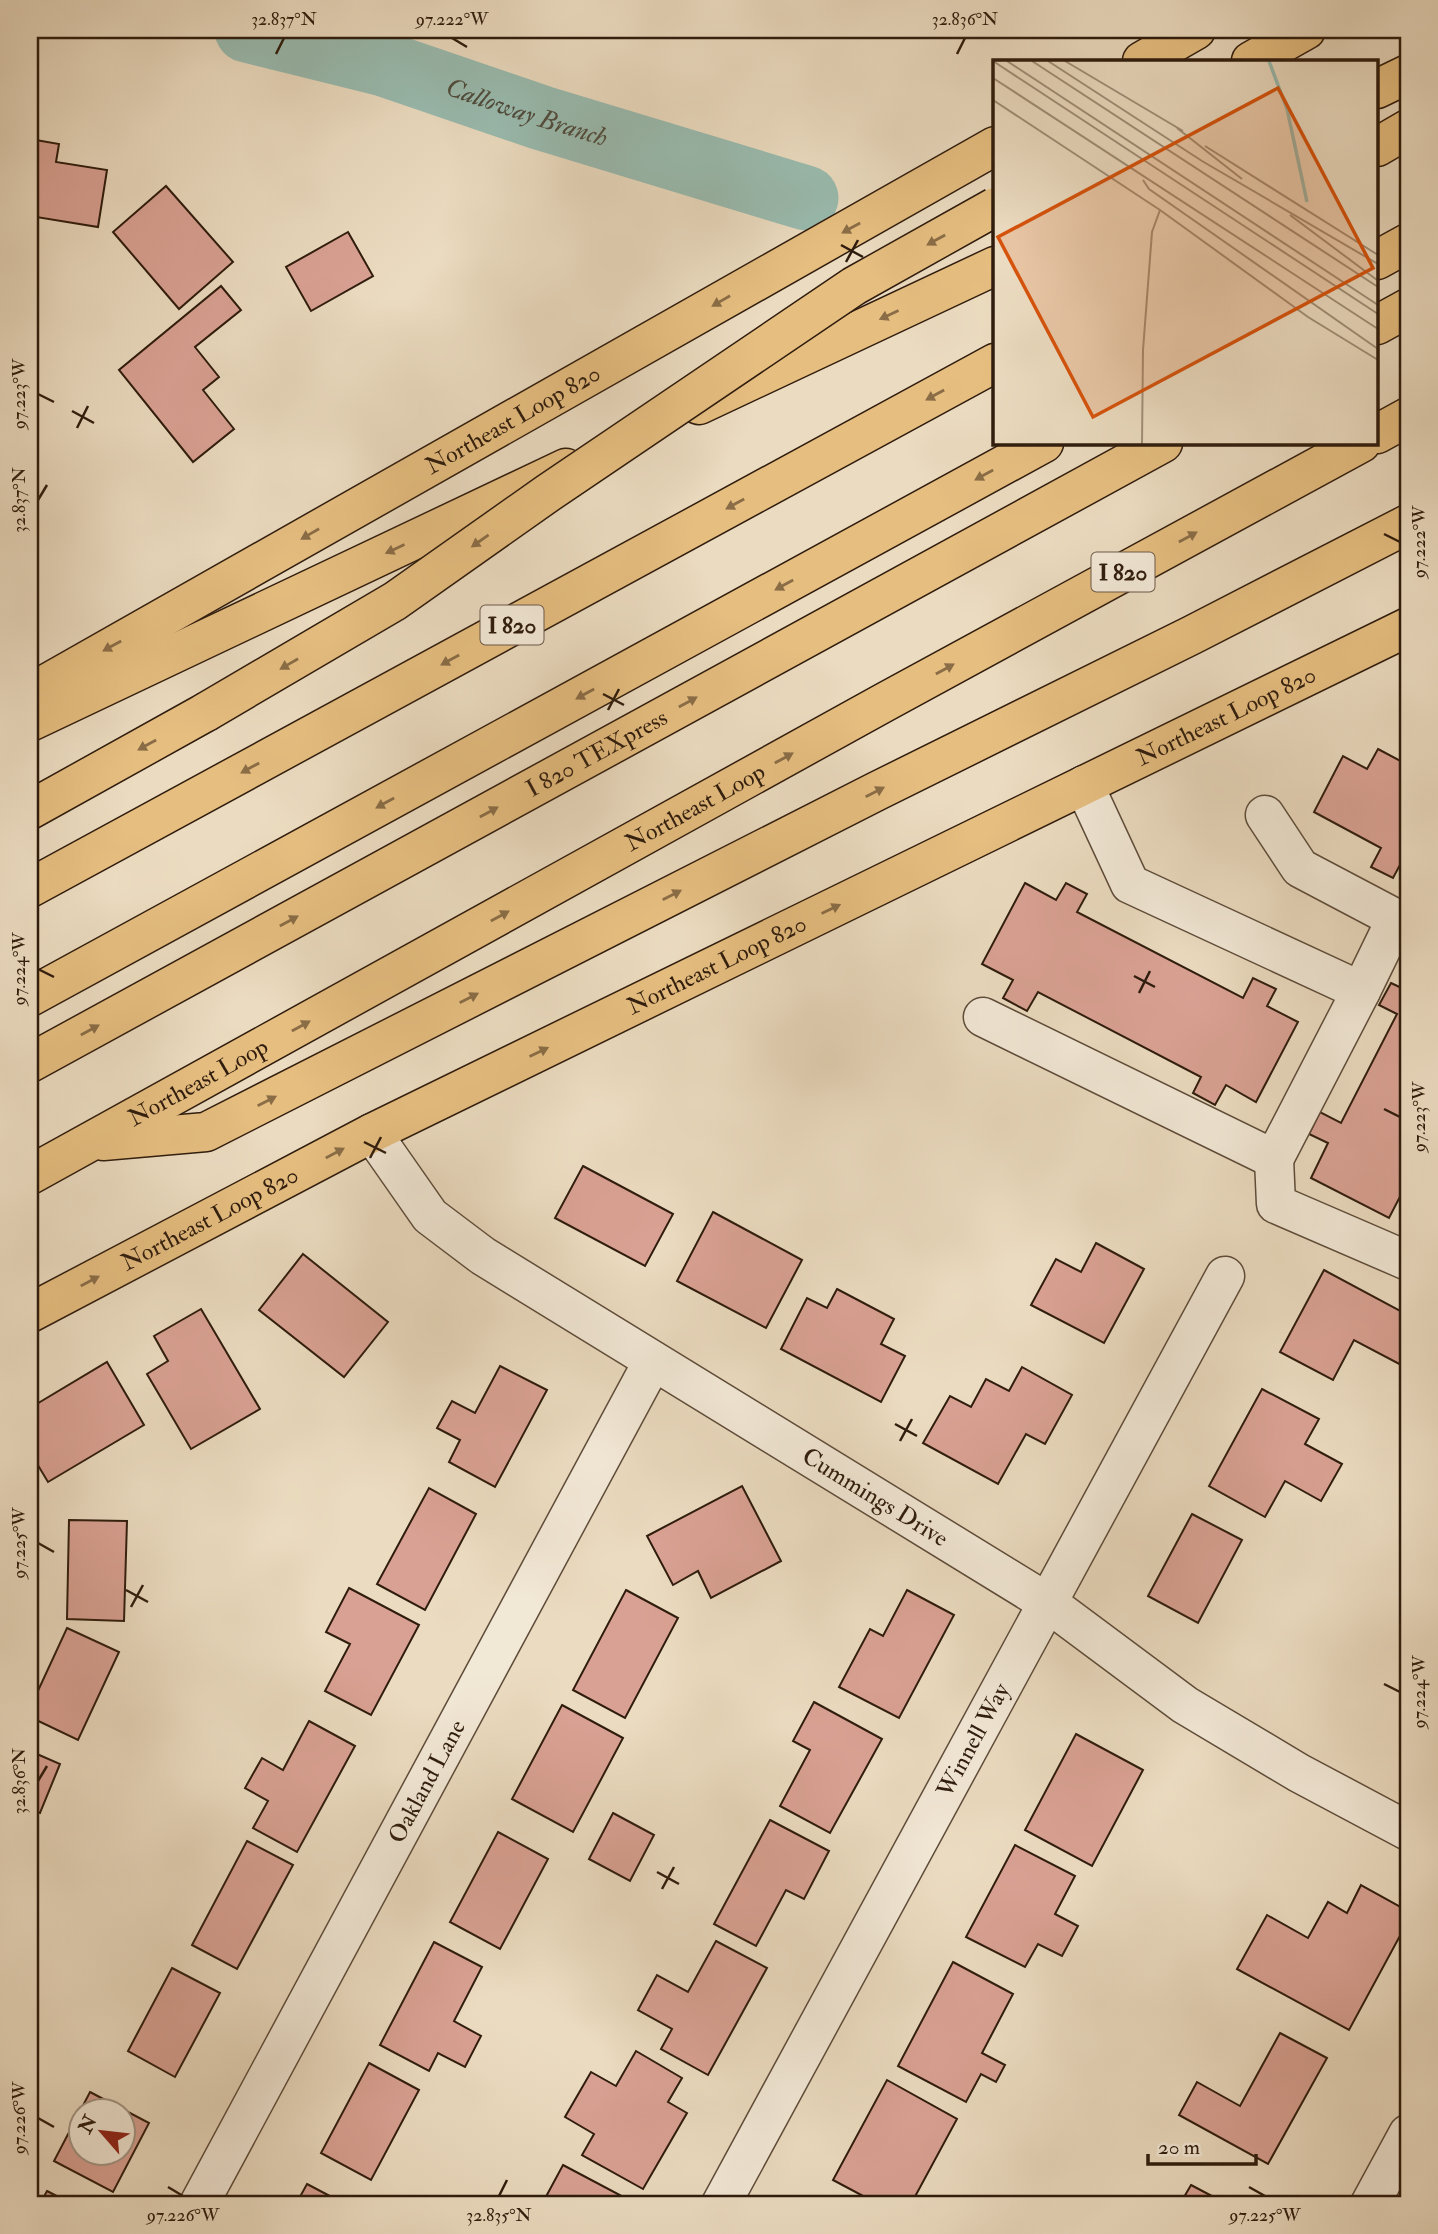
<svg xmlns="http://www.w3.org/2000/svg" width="1438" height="2234" viewBox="0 0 1438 2234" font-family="'IM FELL Double Pica',serif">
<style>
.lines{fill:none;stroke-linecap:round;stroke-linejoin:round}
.river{stroke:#99bbaf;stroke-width:65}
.building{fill:#d9a193;stroke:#2f1c0d;stroke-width:2;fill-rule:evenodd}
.minor-casing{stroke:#5e4c3a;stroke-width:41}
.major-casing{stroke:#2f1c0d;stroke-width:41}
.highway-casing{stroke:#2f1c0d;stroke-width:41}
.minor{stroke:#f2e8d6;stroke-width:38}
.major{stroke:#e6be80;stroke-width:38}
.highway{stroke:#e6be80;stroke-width:38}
.highway-bridge-casing{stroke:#2f1c0d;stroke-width:41;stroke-linecap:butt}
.highway-bridge{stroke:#e6be80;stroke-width:38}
.oneway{fill:#8a6d46}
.ticks{fill:none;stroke:#2f1c0d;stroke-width:2.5}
.labels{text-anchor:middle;stroke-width:6;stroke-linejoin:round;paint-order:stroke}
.shield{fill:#f2e8d6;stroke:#6a5949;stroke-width:2}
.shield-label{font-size:23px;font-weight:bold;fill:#2f1c0d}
.street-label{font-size:24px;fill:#2f1c0d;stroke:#f2e8d6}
.water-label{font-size:26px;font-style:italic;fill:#4f4c3e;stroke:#f2e8d6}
.inset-river{fill:none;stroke:#99bbaf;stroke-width:3.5}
.inset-road{fill:none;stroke:#a08f78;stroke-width:2}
.view{fill:#d6530c;fill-opacity:0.15;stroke:#d6530c;stroke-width:3.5}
.inset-edge{fill:none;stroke:#2f1c0d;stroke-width:3.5}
.neatline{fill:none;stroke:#2f1c0d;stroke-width:2.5}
.ticks-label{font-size:18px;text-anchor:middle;fill:#2f1c0d}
</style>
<rect width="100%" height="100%" fill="#ebdbc0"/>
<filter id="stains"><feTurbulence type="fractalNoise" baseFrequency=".00286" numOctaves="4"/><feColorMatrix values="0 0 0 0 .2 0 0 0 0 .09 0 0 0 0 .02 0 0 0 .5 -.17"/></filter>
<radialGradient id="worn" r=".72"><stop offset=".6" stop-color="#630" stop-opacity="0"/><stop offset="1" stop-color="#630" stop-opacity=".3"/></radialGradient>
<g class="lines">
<path class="river" id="s1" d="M247,30l137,34 158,54 264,80"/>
</g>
<g class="building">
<polygon points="30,139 59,144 56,162 107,170 98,227 30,216"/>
<polygon points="166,186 233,262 179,309 113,232"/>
<polygon points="348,232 373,276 311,311 286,267"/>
<polygon points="221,286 241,310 195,347 219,377 203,390 234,429 193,462 119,370"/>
<polygon points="1378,749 1408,765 1408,864 1402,861 1393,878 1371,867 1381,848 1314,812 1343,756 1367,769"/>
<polygon points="1025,883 1056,900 1066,883 1087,894 1077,912 1243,998 1253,978 1276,989 1267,1006 1298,1022 1256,1102 1226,1085 1215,1105 1193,1093 1201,1077 1038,992 1027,1011 1003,998 1013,980 982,964"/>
<polygon points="1391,983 1408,991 1408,1189 1405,1187 1389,1218 1311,1178 1328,1143 1309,1134 1320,1112 1341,1123 1397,1014 1379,1005"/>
<polygon points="583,1166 673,1214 645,1266 555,1218"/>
<polygon points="713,1212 802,1260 766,1328 677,1281"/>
<polygon points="1096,1243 1144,1269 1104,1343 1031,1305 1056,1259 1081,1272"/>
<polygon points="303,1254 388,1322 344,1377 259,1310"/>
<polygon points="1324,1270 1408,1315 1407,1368 1354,1340 1333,1380 1280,1352"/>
<polygon points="837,1289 894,1319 881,1344 905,1356 881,1402 781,1349 807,1298 827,1308"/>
<polygon points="201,1309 260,1409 191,1449 147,1374 168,1361 154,1336"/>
<polygon points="107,1362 144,1425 48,1482 30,1452 30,1408"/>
<polygon points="500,1366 547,1390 495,1487 449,1462 460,1440 437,1428 452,1401 475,1413"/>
<polygon points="1022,1367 1072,1395 1045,1444 1026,1434 998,1484 923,1443 950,1396 971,1407 986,1379 1009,1391"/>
<polygon points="1262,1389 1319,1419 1305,1444 1342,1464 1321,1501 1285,1481 1265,1517 1209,1486"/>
<polygon points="742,1486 781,1561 711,1598 698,1571 673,1585 647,1536"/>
<polygon points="429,1488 476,1514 425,1610 377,1584"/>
<polygon points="1192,1514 1242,1540 1198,1623 1148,1596"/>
<polygon points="69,1520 127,1521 124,1621 67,1619"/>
<polygon points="349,1588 419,1625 371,1715 325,1691 350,1644 326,1632"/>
<polygon points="626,1590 678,1618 625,1718 573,1690"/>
<polygon points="907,1590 954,1615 899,1718 839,1687 870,1629 883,1636"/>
<polygon points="67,1628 119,1652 78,1740 30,1717 30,1708"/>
<polygon points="814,1702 882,1739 830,1833 780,1806 810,1750 793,1741"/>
<polygon points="562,1705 623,1738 573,1832 512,1799"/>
<polygon points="309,1721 355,1746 297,1852 253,1828 268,1801 245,1788 262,1758 283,1770"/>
<polygon points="1076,1734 1143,1770 1092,1866 1025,1830"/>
<polygon points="30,1751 60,1764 40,1813 30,1809"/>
<polygon points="613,1813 654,1835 630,1881 589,1859"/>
<polygon points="770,1820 829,1851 804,1899 786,1890 756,1946 714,1924"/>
<polygon points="498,1832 548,1859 500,1949 450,1922"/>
<polygon points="247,1841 293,1865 237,1969 192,1945"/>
<polygon points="1015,1845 1075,1876 1055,1914 1078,1926 1062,1956 1038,1944 1025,1967 966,1937"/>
<polygon points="1361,1885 1408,1911 1408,1921 1349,2030 1237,1969 1267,1915 1308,1938 1328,1902 1347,1913"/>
<polygon points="716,1941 767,1968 708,2075 661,2049 672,2029 638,2010 657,1975 688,1992"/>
<polygon points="434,1942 482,1967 454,2021 481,2036 465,2067 438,2053 429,2071 380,2045"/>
<polygon points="953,1962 1013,1994 982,2053 1005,2065 996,2082 981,2074 966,2102 898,2066"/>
<polygon points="172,1968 220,1993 175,2077 128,2051"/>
<polygon points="1280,2033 1327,2058 1268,2164 1179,2115 1197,2082 1240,2106"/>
<polygon points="636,2051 682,2078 668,2102 687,2113 643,2189 582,2155 594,2134 565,2117 591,2072 616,2086"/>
<polygon points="369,2063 419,2090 371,2180 321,2153"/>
<polygon points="887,2080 957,2119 911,2204 878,2204 833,2180"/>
<path d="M90,2092l59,31 -36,69 -59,-31zM80,2112h42v42h-42z"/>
<polygon points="563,2165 633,2202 631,2204 542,2204"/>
<polygon points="307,2184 345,2204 296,2204"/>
<polygon points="1191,2185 1227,2204 1180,2204"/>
<polygon points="47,2191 72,2204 40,2204"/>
</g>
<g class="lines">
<g class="minor-casing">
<g id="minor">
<polyline points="1265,815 1300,868 1408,925"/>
<polyline points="1361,991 1396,919"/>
<polyline points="983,1017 1274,1159 1361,991 1130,884 1084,785"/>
<path id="s2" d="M372,1133l58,83 53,40 565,347 137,102 114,68 109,58"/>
<polyline points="1274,1159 1276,1204 1408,1261"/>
<path id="s3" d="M199,2204l454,-843"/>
<path id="s4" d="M721,2204l504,-928"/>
<polyline points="1370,2204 1408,2134"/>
</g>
</g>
<g class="major-casing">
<g id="major">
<polyline points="1142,61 1196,30"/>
<path id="s5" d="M30,693l965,-547"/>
<path id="s6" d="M30,1313l342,-180 1036,-506"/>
</g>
</g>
<g class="highway-casing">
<g id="highway">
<polyline points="1251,61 1306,30"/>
<polyline points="1377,89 1408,74"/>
<polyline points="1377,147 1408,129"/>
<polyline points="1377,260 1408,243"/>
<polyline points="1377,325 1408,308"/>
<polyline points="699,405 995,266"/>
<polyline points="1377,434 1408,417"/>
<polyline points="30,722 566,468"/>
<polyline points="30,810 206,712"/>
<polyline points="30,888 995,363"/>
<polyline points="30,997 1044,443"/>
<path id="s7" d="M30,1063l1133,-620"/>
<polyline points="103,1141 206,1132 877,791 1192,635 1408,524"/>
<path id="s8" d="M30,1175l855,-473 476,-259"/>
</g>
</g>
<use href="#minor" class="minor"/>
<use href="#major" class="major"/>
<use href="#highway" class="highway"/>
<g class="highway-bridge-casing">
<polyline id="highway-bridge" points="206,712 395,601 548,493 854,286 995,207"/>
</g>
<use href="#highway-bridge" class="highway-bridge"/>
</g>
<defs><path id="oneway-solid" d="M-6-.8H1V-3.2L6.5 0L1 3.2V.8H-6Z" transform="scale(1.75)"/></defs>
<g class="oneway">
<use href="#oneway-solid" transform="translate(851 228) rotate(151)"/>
<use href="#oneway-solid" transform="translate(936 240) rotate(151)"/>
<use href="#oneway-solid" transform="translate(721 301) rotate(150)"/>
<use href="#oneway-solid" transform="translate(889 315) rotate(155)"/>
<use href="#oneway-solid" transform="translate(935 395) rotate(151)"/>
<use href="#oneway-solid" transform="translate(984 475) rotate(151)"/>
<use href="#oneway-solid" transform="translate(735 504) rotate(151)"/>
<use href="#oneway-solid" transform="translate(310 534) rotate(150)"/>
<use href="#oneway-solid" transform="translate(1188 537) rotate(-29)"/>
<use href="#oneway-solid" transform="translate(480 541) rotate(145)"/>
<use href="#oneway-solid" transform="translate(395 549) rotate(155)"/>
<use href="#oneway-solid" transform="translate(784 585) rotate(151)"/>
<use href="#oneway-solid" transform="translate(112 646) rotate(151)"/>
<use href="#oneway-solid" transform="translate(450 660) rotate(151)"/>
<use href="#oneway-solid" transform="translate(289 664) rotate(150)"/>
<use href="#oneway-solid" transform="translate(945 669) rotate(-29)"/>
<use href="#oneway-solid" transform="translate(585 694) rotate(151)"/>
<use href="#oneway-solid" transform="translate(688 702) rotate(-29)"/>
<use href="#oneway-solid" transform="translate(147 745) rotate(151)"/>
<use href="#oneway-solid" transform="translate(784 758) rotate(-29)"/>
<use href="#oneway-solid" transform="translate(250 768) rotate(151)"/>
<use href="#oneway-solid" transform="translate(875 792) rotate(-27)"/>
<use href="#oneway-solid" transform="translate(385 803) rotate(151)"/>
<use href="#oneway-solid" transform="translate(489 812) rotate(-29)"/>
<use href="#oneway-solid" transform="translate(672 895) rotate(-27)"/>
<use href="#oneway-solid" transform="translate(831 909) rotate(-26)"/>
<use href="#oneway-solid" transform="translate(500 916) rotate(-29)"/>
<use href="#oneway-solid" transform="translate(289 921) rotate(-29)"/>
<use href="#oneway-solid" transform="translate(469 998) rotate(-27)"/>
<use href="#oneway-solid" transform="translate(301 1026) rotate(-29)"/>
<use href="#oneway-solid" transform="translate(90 1030) rotate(-29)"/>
<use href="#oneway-solid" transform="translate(539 1052) rotate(-26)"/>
<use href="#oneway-solid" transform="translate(267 1101) rotate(-27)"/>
<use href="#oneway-solid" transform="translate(335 1153) rotate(-28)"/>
<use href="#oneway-solid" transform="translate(90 1281) rotate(-28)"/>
</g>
<path class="ticks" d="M452,38l15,9M276,54l8,-16M957,54l8,-16M841,245l22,12M846,262l12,-22M38,394l16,8M72,411l22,12M77,428l11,-22M38,500l9,-15M1384,534l16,8M603,694l21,11M608,710l11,-21M38,969l16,8M1134,976l21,11M1139,993l11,-22M1384,1109l16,8M364,1142l22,11M370,1158l11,-21M895,1424l22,12M900,1441l12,-22M38,1543l16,9M126,1590l22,12M131,1607l12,-22M1384,1684l16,8M38,1781l9,-15M657,1872l22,12M662,1889l12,-22M38,2118l16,9M168,2187l15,9M1249,2187l16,9M499,2196l8,-16"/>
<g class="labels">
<g class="shield">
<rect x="1091.5" y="552.5" width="63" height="39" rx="5"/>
<rect x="480.5" y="605.5" width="63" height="39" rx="5"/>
</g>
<g class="shield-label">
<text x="1123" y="580">I 820</text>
<text x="512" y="633">I 820</text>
</g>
<g class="street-label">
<text dy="8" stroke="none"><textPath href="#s5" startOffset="555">Northeast Loop 820</textPath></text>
<text dy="8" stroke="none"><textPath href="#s6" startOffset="1337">Northeast Loop 820</textPath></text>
<text dy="8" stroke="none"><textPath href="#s7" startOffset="646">I 820 TEXpress</textPath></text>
<text dy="8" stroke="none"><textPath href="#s8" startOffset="760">Northeast Loop</textPath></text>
<text dy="8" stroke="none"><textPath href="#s6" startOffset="770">Northeast Loop 820</textPath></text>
<text dy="8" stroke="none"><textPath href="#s8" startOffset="192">Northeast Loop</textPath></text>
<text dy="8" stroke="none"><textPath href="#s6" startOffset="203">Northeast Loop 820</textPath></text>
<text dy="8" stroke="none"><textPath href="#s2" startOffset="628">Cummings Drive</textPath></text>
<text dy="8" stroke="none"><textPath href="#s4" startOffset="528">Winnell Way</textPath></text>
<text dy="8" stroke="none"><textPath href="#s3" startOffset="480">Oakland Lane</textPath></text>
</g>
<g class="water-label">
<text dy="9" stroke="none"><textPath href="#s1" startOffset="292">Calloway Branch</textPath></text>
</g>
</g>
<g transform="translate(993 60)">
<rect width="385" height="385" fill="#ebdbc0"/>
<path class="inset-river" d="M276,1l18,48 20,93"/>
<path class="inset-road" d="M0,1l385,253M14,1l371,244M39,1l346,226M55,1l154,100 176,103M72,1l118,70M0,18l385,251M0,40l167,110 148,107 70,43M184,68l65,51M212,86l173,109M150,120l6,9 229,160M297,155l87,65M149,384l1,-94 9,-118 8,-22"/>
<path class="view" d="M285,28l95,180 -280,149 -95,-180z"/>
<rect width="385" height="385" class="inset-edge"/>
</g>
<rect width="1438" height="2234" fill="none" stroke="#ebdbc0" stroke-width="77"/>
<g transform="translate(102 2132) rotate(298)"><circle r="33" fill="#f2e8d6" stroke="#a49686" stroke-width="2"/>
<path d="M0-5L12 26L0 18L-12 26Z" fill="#8f2418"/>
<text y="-10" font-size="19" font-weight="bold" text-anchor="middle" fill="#2f1c0d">N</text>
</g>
<path d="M1148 2154v10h108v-10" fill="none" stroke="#2f1c0d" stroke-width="3.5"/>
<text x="1158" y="2154" font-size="21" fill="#2f1c0d" stroke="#f2e8d6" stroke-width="5" paint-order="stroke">20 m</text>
<rect x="38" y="38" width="1362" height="2158" class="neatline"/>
<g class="ticks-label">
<text x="284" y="25">32.837°N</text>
<text x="452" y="25">97.222°W</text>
<text x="965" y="25">32.836°N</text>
<text transform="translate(19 394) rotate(-90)" y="6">97.223°W</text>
<text transform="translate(19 500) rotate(-90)" y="6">32.837°N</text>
<text transform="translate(1419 542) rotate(-90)" y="6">97.222°W</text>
<text transform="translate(19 969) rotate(-90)" y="6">97.224°W</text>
<text transform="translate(1419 1117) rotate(-90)" y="6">97.223°W</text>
<text transform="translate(19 1543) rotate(-90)" y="6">97.225°W</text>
<text transform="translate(1419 1692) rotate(-90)" y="6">97.224°W</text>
<text transform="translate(19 1781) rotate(-90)" y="6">32.836°N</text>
<text transform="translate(19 2118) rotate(-90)" y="6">97.226°W</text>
<text x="183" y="2221">97.226°W</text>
<text x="499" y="2221">32.835°N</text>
<text x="1265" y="2221">97.225°W</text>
</g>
<rect width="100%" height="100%" filter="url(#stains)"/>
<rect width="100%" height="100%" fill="url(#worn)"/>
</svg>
